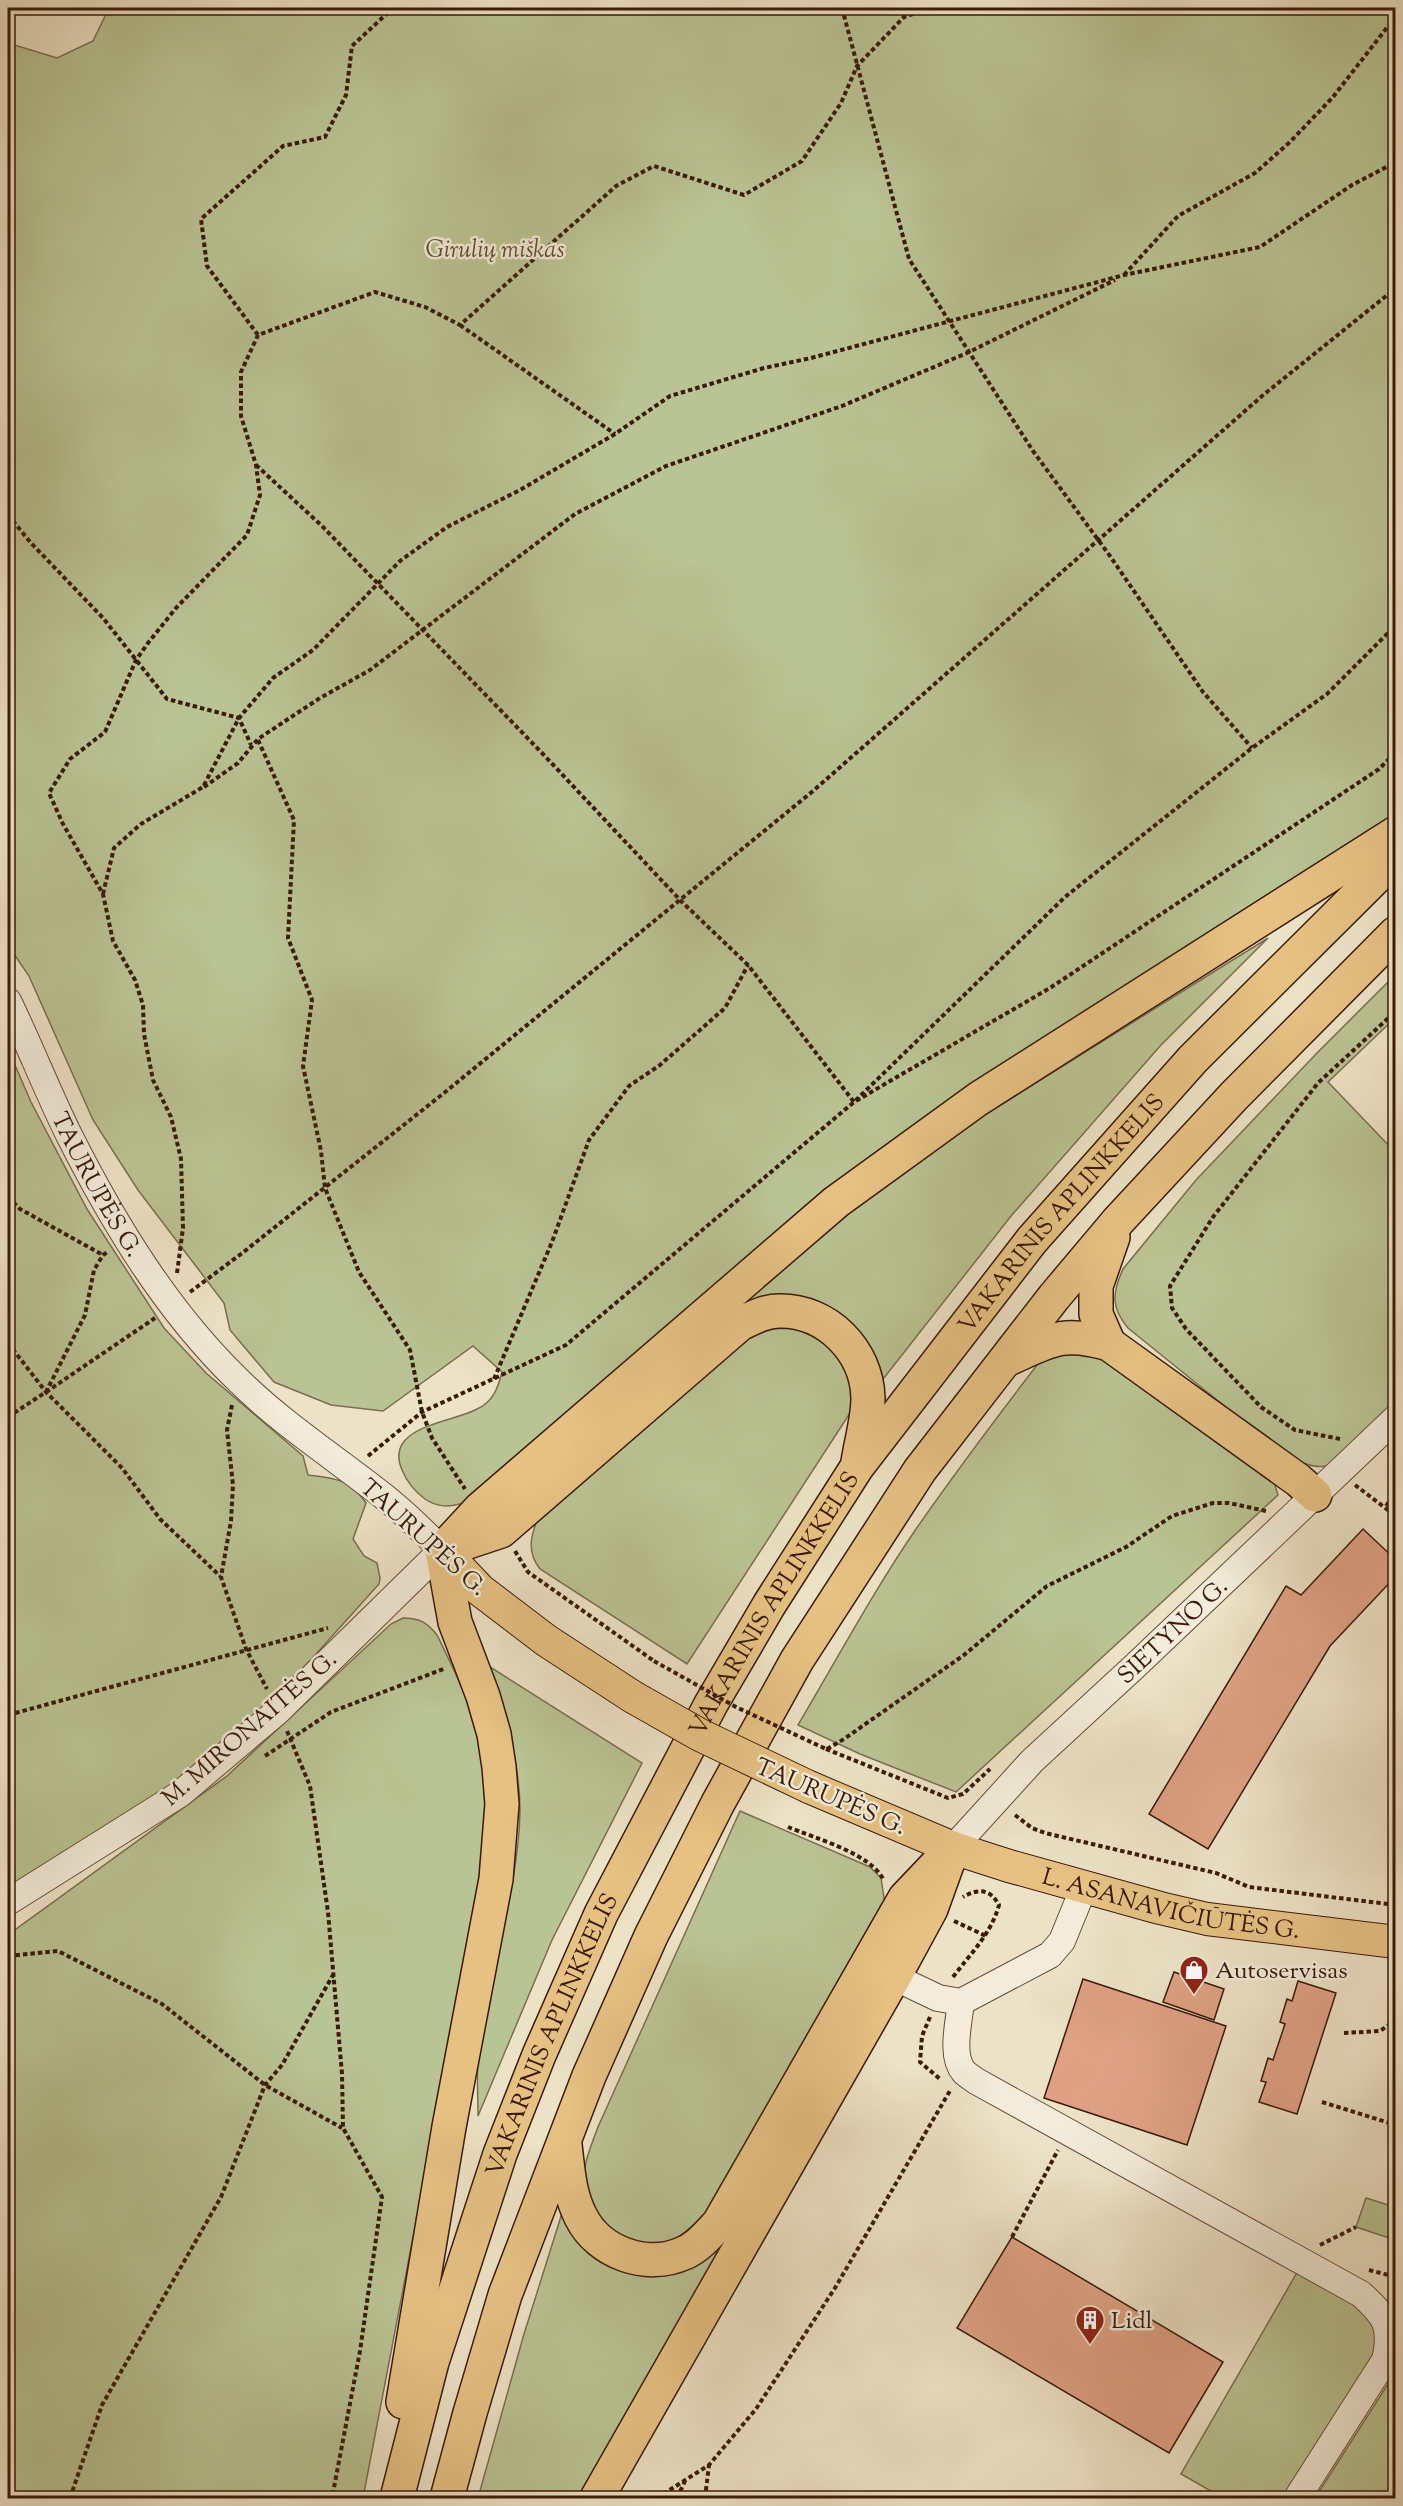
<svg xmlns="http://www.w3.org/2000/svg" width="1403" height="2506" viewBox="0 0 1403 2506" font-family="'Sorts Mill Goudy',serif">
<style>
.green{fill:#bac393;stroke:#7a6e4e;stroke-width:1.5}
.building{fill:#dfa184;stroke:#3a1a09;stroke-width:1.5}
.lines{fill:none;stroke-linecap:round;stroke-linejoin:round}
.minor-casing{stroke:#674c38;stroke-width:28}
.major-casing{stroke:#3a1a09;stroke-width:34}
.highway-casing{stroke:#3a1a09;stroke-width:36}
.path{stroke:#3a1a09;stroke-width:4;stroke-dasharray:4.5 3;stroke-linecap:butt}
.minor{stroke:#f3ecda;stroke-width:26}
.major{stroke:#e6c183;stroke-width:32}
.highway{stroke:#e6c183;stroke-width:33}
.major-bridge-casing{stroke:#3a1a09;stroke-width:34;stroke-linecap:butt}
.path-bridge{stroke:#3a1a09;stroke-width:4;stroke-dasharray:4.5 3;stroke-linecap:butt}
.major-bridge{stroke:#e6c183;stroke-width:32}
.labels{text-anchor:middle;stroke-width:5;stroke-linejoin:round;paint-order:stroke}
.park-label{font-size:24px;font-style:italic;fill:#604d32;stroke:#f3ecda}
.street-label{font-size:24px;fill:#3a1a09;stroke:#f3ecda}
.poi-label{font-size:24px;fill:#3a1a09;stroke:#f3ecda;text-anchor:start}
</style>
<rect width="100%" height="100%" fill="#ede2c6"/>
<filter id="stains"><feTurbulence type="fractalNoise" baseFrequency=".00333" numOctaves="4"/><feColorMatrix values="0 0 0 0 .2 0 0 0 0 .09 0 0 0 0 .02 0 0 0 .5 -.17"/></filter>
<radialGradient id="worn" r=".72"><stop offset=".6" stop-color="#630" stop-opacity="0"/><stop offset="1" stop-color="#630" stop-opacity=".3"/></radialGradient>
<g class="green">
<path d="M109,8h1286v806l-36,29 -173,115 -722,545c-15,4 -26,5 -39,-4 -11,-8 -18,-17 -23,-29 -19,-44 50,-47 75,-61 16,-7 21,-21 25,-37l-29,-26 -90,65 -52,-6 -57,-23 -44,-52 -6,-27 -86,-113 -45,-70 -64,-144 -21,-31v-902l49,15 36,-17z"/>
<polygon points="1268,938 1161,1045 1011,1216 880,1383 866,1345 741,1307 836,1223 978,1119"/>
<path d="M1395,975v43l-67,64 67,70v252c-13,13 -53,59 -69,62 -17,3 -33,-8 -47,-16l-151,-122c-17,-20 -16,-35 -5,-59l73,-89 120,-126z"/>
<path d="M8,1049l23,53 56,107 77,119 42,45 97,83 5,19c28,3 41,4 58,28l-13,36 11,17 13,7 3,15 -1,6 -116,129 -116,91 -139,85z"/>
<path d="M791,1328c44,13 62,37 61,82l-165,254 -147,-95c-14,-18 -9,-34 -1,-54l215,-182 18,-4z"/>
<path d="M1091,1350l182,129 5,16 -322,297 -96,-38 -62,-29c39,-66 75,-133 118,-196 41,-59 84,-116 128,-173z"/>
<path d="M403,1618c16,0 24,4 34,17 26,53 50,100 53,161 1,28 -6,59 -9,87l-118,615h-355v-563l219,-159 164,-152z"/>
<path d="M487,1665l155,98 -90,177 -74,176c0,-24 -2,-50 1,-73 10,-78 40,-154 41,-233 0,-51 -17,-98 -33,-145z"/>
<path d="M740,1811l130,56 11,11 4,26 -180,315c-9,9 -18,18 -30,21 -41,13 -80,-9 -88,-50 -1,-6 -3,-13 -3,-18 2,-16 9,-31 14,-45z"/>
<polygon points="1366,2198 1395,2207 1395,2240 1356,2227"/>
<polygon points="563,2210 576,2234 719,2253 578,2498 478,2498 524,2334"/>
<polygon points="1299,2269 1375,2316 1381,2350 1289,2498 1223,2498 1181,2474"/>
<polygon points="1395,2373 1395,2498 1315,2498"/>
</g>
<g class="building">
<polygon points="1363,1529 1396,1560 1396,1576 1330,1646 1208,1849 1149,1814 1286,1586 1301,1595"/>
<polygon points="1174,1972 1224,1989 1214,2020 1163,2002"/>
<polygon points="1083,1979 1226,2026 1187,2145 1044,2098"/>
<polygon points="1298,1981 1336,1993 1297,2114 1259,2102 1266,2082 1261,2081 1268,2058 1273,2060 1285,2024 1280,2022 1287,1999 1292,2001"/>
<polygon points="1012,2237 1223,2362 1169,2453 957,2328"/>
</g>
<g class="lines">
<g class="minor-casing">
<g id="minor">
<path id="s1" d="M8,1001c22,45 40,92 62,136 44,87 97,174 167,242 44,44 97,78 145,116 22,17 41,36 60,55l-164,161 -98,83 -172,108"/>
<path id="s2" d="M953,1848l79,-87 103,-95 261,-248"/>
<polyline points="894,1977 938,1998 961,2002 1050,1955 1062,1941 1084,1887"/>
<path d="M961,2002c-2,20 -11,54 3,70 3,3 8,6 12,9l385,213c24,22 32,32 24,66l-88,138"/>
</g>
</g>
<g class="major-casing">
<g id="major">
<polyline points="442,1550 480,1590 547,1641 633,1697"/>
<path id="s3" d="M809,1787l144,61 56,18 151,42 47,11 189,23"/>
</g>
</g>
<g class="highway-casing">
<g id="highway">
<polyline points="1109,1344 1096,1314 1096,1286 1113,1237"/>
<path d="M1006,1360c43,-19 55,-30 103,-16l189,136 17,15"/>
<polyline points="442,1550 480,1509 836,1202 978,1099 1396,833"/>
<path d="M444,1550l57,-19 239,-207c12,-6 25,-13 39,-13 48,-1 88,40 89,87 0,21 -7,44 -10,64"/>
<path d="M565,2145c3,24 4,49 16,72 18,36 66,53 103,36 14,-6 25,-19 35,-30l186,-325 38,-40"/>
<polyline points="403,2402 449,2127 496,1879 502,1804 499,1767 494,1734 483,1696 455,1622 442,1550"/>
<path id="s4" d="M397,2498l35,-136 68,-208 39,-99 62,-141 110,-210 58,-99 88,-138 175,-227 161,-181 203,-202"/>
<polyline points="447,2498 470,2413 505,2295 589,2076 651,1936 718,1803 797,1660 920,1470 1054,1297 1118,1221 1234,1096 1396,933"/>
<polyline points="597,2498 894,1977 931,1909 953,1848"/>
</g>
</g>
<g class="path">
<polyline points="842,8 909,259 1033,451 1110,556 1203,692 1252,748"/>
<polyline points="1124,275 1178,216 1255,173 1290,142 1333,97 1396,16"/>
<polyline points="460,325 615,434"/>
<polyline points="258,335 207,266 201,219 283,146 325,137 346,95 352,46 393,8"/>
<polyline points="256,465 321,525 542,753 681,901 748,965 854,1102 1050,988 1379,769 1396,752"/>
<polyline points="8,515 31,543 103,618 167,699 239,718 251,745"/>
<polyline points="258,740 294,820 288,938 312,1000 303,1066 321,1151 325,1188 359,1272 410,1350 422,1412 432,1438 465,1489"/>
<polyline points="204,787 238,763 258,739 320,698 370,670 575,514 666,466 842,406 967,353 1115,280"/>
<polyline points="103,894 114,848 141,824 203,787 239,718 273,678 313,650 400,561 447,527 520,490 615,434 670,396 764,368 811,358 1124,275 1260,247 1352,185 1396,162"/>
<polyline points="8,1197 20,1209 103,1255"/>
<polyline points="177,1273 183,1228 181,1159 171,1117 153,1080 144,1034 143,1005 135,980 113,941 103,894 63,824 49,793 70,759 105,732 136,660 148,643 176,608 247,535 260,495 256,465 241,416 241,372 258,335 375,292 425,307 460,325 616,186 654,166 744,195 802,161 841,103 857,66 904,17 931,8"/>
<polyline points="190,1292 241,1254 444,1093 813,791 1262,396 1396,288"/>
<polyline points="8,1343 46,1392 122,1468 160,1519 220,1576"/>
<polyline points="494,1379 552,1242 589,1140 629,1086 660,1065 725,1008 748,965"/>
<polyline points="46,1392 155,1318"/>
<polyline points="1392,1396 1396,1374"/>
<polyline points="232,1405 227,1430 233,1485 231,1521 221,1577 246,1649 267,1689"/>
<polyline points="8,1417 46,1392 85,1315 94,1270 103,1255 109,1251"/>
<polyline points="1340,1439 1295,1430 1261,1407 1186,1329 1172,1308 1170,1286 1213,1217 1318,1083 1396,1011"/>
<polyline points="368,1456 422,1412 566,1345 854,1102 1065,897 1252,748 1327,694 1396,625"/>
<polyline points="1355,1485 1396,1516"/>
<polyline points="1386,1506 1396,1491"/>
<polyline points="515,1551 528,1572 654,1661"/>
<polyline points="8,1715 328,1628"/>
<polyline points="287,1731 310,1786 328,1912 342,2074 343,2128 382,2197 360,2351 332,2498"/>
<polyline points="826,1749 948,1798 963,1794 990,1769"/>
<polyline points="827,1749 844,1739 964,1655 1047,1586 1126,1547 1172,1516 1213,1503 1229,1503 1266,1511"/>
<polyline points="265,1756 331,1712 446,1668"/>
<polyline points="1015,1815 1032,1828 1045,1833 1216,1873 1249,1887 1396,1905"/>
<path d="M788,1827c26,11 85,27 96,54"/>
<polyline points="954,1921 986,1936"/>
<polyline points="8,1956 58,1951 162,2004 265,2085 342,2128"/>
<path d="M953,1977c18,-24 38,-43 46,-72 -9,-16 -20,-17 -36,-8"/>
<polyline points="930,2017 922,2036 920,2062 940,2079"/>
<polyline points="1344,2033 1380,2031 1396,2020"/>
<polyline points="1322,2102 1396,2125"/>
<polyline points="1012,2237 1058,2150"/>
<polyline points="1320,2245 1356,2227"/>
<polyline points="1369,2270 1396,2277"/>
<polyline points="70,2498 102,2405 221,2197 265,2085 282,2065 333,1975"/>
<polyline points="657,2498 709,2465 756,2409 835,2288 951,2089"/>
<polyline points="677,2498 685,2481"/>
<polyline points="705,2498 709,2465"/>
</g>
<use href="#minor" class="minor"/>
<use href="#major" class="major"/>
<use href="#highway" class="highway"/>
<g class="major-bridge-casing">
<polyline id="major-bridge" points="633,1697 700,1735 809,1787"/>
</g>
<polyline class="path-bridge" points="654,1661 736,1707 826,1749"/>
<use href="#major-bridge" class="major-bridge"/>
</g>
<defs>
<g id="shop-pin" transform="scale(1.5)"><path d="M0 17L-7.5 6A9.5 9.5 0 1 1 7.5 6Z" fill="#8f2418" stroke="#f3ecda"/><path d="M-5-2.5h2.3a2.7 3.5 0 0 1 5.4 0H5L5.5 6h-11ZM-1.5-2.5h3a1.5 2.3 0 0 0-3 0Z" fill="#fff"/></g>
<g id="building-pin" transform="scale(1.5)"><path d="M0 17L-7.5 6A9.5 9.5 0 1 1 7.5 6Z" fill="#8f2418" stroke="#f3ecda"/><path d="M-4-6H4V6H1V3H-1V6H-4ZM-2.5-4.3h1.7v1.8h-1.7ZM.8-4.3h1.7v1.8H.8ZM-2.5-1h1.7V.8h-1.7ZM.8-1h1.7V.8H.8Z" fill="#fff"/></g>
</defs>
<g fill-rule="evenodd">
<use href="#shop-pin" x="1194" y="1970"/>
<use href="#building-pin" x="1090" y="2320"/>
</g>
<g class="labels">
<g class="park-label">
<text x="495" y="257">Girulių miškas</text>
</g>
<g class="street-label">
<text dy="8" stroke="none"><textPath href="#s1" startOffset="204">TAURUPĖS G.</textPath></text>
<text dy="8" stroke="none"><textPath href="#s4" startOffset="1461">VAKARINIS APLINKKELIS</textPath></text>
<text transform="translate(424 1537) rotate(42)" y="8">TAURUPĖS G.</text>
<text dy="8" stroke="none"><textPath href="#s4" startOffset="975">VAKARINIS APLINKKELIS</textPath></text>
<text dy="8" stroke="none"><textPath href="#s2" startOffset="309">SIETYNO G.</textPath></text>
<text transform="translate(249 1728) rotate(-41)" y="8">M. MIRONAITĖS G.</text>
<text transform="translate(831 1796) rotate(23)" y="8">TAURUPĖS G.</text>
<text dy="8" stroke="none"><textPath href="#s3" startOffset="382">L. ASANAVIČIŪTĖS G.</textPath></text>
<text dy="8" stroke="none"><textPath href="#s4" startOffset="489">VAKARINIS APLINKKELIS</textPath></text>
</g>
<g class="poi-label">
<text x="1215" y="1978">Autoservisas</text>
<text x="1111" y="2328">Lidl</text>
</g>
</g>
<rect width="1403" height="2506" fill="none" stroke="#ede2c6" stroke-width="30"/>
<rect x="9" y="9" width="1385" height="2488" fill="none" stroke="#3a1a09" stroke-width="3"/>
<rect x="15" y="15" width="1373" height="2476" fill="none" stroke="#3a1a09" stroke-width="1.5"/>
<rect width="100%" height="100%" filter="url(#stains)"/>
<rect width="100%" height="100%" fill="url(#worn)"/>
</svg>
